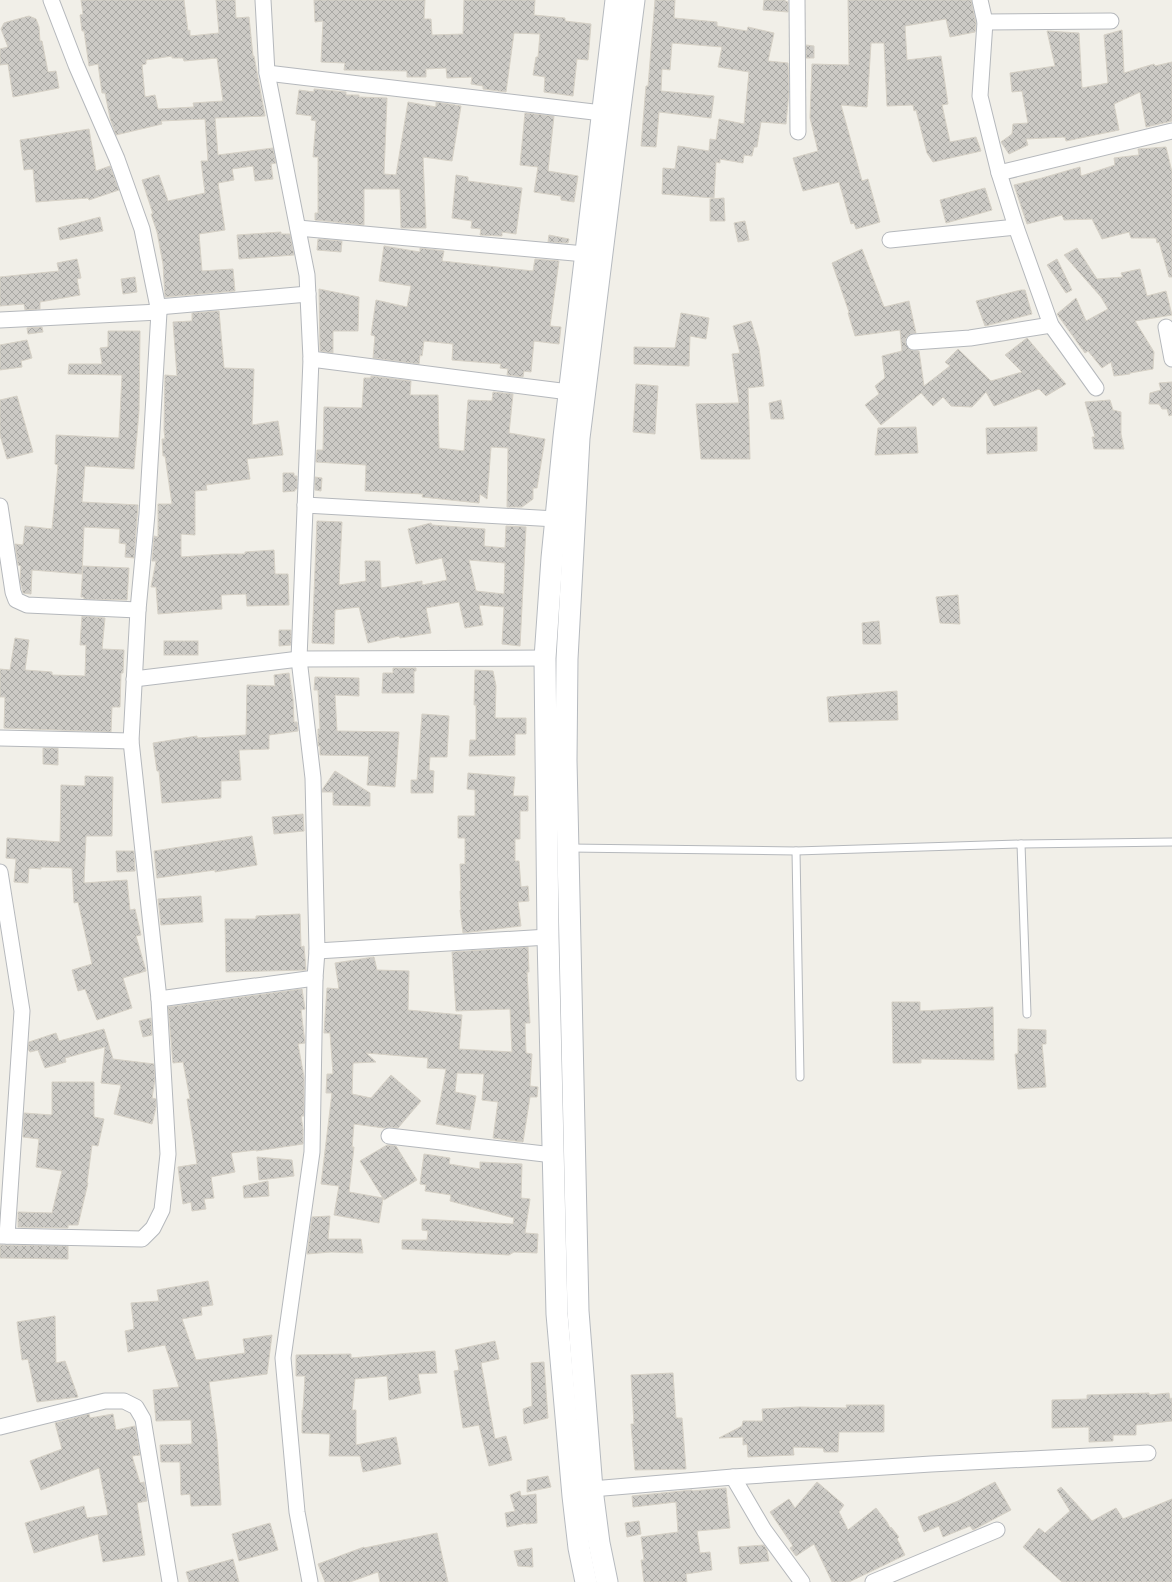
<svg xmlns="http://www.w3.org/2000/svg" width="1172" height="1582" viewBox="0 0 1172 1582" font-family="'PT Sans Narrow',sans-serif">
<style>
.building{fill:url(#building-cross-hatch);stroke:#d6d1c6;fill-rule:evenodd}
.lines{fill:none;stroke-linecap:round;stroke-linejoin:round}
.lane-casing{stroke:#b5b8bc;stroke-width:9}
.street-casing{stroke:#b5b8bc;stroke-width:17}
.secondary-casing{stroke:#b6babf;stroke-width:23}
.lane{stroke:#fff;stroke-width:7}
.street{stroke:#fff;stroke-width:15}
.secondary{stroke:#fff;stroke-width:21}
</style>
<defs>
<pattern id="building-cross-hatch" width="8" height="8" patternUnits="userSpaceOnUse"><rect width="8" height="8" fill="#cccac5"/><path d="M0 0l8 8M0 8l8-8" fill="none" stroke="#a9a8a4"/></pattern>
</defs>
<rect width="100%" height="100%" fill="#f1efe8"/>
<g class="building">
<path d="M81,0h103l4,31 2,-1v6l29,-3 -3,-33h19l1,18 13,-1 4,39h1l11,60 -50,2 3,37 55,-7 3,15 -5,1 2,15 -18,2 -2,-15 -21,3 2,11 -16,3 7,47 -26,4 3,37 31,-2 2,22 -70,6 -2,-33 -6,-32 -6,-18h2l-11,-34 17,-5 9,26 37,-8 -4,-32h7l-3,-42 -44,2 1,3 -46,11 -6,-17 -5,-25h-3l-4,-29 -9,2 -5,-35h-2l-2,-16 3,-1zM172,56v2h11l1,3 33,-3 6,43 -30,2 1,4 -36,2 -3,-14 -10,2 -3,-32 4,-1v-4z"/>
<polygon points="314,0 425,0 424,19 431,19 432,35 463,34 464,0 535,0 534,15 565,18 565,21 591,24 588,60 577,59 573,96 544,92 545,77 533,75 536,57 538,57 540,34 514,33 506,92 483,89 483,86 471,84 472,77 447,78 446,68 426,69 426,77 407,77 407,71 344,70 345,63 321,62 323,21 315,22"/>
<polygon points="655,0 675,0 674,18 717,22 717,26 747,31 748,27 774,33 768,61 788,63 789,91 786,124 761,122 757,147 754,147 752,156 744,155 743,163 720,159 720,163 716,162 714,198 662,194 663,168 675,169 678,146 709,151 710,139 716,140 719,119 744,124 749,72 718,67 722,47 672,43 670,70 662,69 661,91 714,96 711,118 659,112 656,147 641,146 646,86 648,86"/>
<polygon points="764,0 785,0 785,1 788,2 788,12 763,10"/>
<polygon points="848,0 971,0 976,23 975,32 950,37 946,19 905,26 907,60 941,56 948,104 942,105 950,142 976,137 981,151 933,162 927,153 916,110 914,111 913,105 887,106 884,43 871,43 867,107 841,105 862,181 868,179 880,222 856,229 854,223 851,224 839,182 803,191 793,158 818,151 810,118 812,64 849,65"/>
<polygon points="29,16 36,19 39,27 40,41 42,41 48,72 56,71 59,88 13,97 8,64 0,65 0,49 8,47 1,29 4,23 7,22"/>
<polygon points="1122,30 1124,73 1154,64 1155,66 1172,62 1172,121 1146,127 1140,92 1114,104 1119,130 1066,141 1065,137 1026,139 1028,145 1009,154 1001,142 1012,134 1013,124 1028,123 1022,91 1012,92 1010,73 1055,66 1047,31 1079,33 1082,88 1108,83 1104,35"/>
<polygon points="806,45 814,46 814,58 806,58"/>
<polygon points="314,89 346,92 346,95 359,95 359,97 387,98 384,174 396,175 408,102 436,107 436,102 461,106 452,161 423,157 426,228 401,228 400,189 364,189 364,225 315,220 315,213 318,213 318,157 313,157 316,121 311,120 312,116 296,114 299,90 314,92"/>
<polygon points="525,113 554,116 548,171 578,176 574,202 561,200 561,196 534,192 538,167 520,165"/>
<polygon points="89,129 96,171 110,166 119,190 89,200 88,198 36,202 33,169 24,170 20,140"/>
<polygon points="1166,147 1172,172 1172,277 1169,277 1159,242 1157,243 1156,238 1131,238 1129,232 1102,239 1092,219 1064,220 1062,215 1027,224 1014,185 1042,178 1080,167 1081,176 1115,165 1114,158 1139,155 1138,149"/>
<polygon points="456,175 468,177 468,181 522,188 516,234 502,232 502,236 480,235 481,229 471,228 472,221 452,218"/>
<polygon points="985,188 992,210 946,223 940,200"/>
<polygon points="724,198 725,221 710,221 710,199"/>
<polygon points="100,217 103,231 60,240 58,228"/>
<polygon points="745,221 749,240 738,242 734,223"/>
<polygon points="281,232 281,234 290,234 294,255 239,259 237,235"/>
<polygon points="549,235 569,239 568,243 548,242"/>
<polygon points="318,239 342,241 341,252 317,250"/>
<polygon points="384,246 420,252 420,248 444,251 442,261 533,271 535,259 559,261 550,326 561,327 559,344 534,341 531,372 524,371 523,377 507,375 508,369 500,368 501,364 452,360 453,344 424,341 422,356 420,355 419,364 373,358 375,336 371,335 376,300 407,307 411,286 379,281"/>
<polygon points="1077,248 1097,279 1123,277 1121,273 1140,269 1147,296 1166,291 1172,315 1135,321 1154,352 1153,369 1130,373 1130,374 1114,376 1111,362 1102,368 1088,351 1085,353 1057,314 1076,298 1086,321 1108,309 1101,297 1064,255"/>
<polygon points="862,249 884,307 909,301 916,333 909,335 906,338 905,343 910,350 919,351 924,386 950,366 945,362 958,349 991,381 1022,372 1005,355 1027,338 1066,384 1046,396 1039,389 994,406 986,392 972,407 951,406 943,397 933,406 921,393 881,425 865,405 879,394 875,386 885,378 882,356 902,351 900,330 855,336 848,313 849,312 832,263"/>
<polygon points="77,259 81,278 77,279 80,295 40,302 40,309 25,310 24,304 0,306 0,277 59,271 57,263"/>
<polygon points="1057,259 1072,290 1066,293 1047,265"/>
<polygon points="135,277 137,292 123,294 121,279"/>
<polygon points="319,289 359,297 358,331 333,331 333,353 320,351"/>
<polygon points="1021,290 1025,290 1032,314 985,326 976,301"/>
<polygon points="219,311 224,368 254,369 252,425 278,421 283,455 247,459 250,479 206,485 207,490 195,491 195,535 181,534 181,557 225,554 245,554 245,552 274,550 275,574 288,574 289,605 247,606 246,594 221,595 222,609 158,614 156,587 151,587 156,561 152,561 154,536 158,537 158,504 172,504 165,456 163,456 162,439 165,439 164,430 165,375 177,376 173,322 192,321 192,313"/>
<polygon points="681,313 709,318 706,339 690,336 689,366 634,364 634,347 675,348"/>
<polygon points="751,321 759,348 764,386 748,388 750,459 701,459 696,404 739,403 732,354 740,353 733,326"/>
<polygon points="42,327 43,332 28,334 27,328"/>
<polygon points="108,331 140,331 139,411 134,469 85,466 82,502 138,505 134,558 125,557 126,544 119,543 120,529 84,527 82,574 32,570 31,594 23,593 20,580 21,566 18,565 15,544 23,545 25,526 52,529 58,465 55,464 56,435 119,438 122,375 68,374 69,364 102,364 100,348 108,347"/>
<polygon points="27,340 32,358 21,361 22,367 0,370 0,345"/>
<polygon points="371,376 411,381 410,395 438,395 439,448 464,451 468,400 492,401 493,392 513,394 509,433 545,439 537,488 533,488 533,499 522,507 507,507 508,448 491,447 487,499 480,494 479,503 422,497 423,494 365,491 366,465 316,462 317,450 323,450 324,407 362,408 364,378 371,378"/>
<polygon points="1172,382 1172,415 1169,416 1167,409 1162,409 1159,404 1149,404 1150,393 1161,390 1159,383"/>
<polygon points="636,384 658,386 655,434 633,432"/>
<polygon points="17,396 33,452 7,459 0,435 0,400"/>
<polygon points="781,400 784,419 771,419 769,403"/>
<polygon points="1110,400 1113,410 1121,412 1121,434 1124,449 1094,449 1092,437 1095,437 1085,402"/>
<polygon points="916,427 918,453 875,455 878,428"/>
<polygon points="1037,427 1037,451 987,454 986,428"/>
<polygon points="283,473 294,473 294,476 297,476 297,489 295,489 295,491 283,492"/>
<polygon points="315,477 322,478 321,491 315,490"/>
<path d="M317,521l25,1 -3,63 27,-4 -1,-20h15l1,27 41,-7v4l25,-5 -5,-22 -26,6 -8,-35 23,-6 1,2 53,4 -1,17 21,2 1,-22 20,1 -6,119 -18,-2 2,-37 -25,-2 4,20 -18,3 -6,-26 -33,6 5,25 -31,5 -1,-2 -31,7 -9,-36 -24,3 -1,34 -22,-1zM469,560l36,3 -1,31 -28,-3z"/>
<polygon points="83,566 129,568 127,600 84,599 84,597 81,597"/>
<polygon points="958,595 960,624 940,623 936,597"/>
<polygon points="82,616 105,618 102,649 124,650 123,673 121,673 120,707 112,707 111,732 4,728 5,697 0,697 0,669 10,670 15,638 29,640 25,670 52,672 52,675 85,676 86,645 80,645"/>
<polygon points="879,621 881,644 863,644 862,623"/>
<polygon points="279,630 291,630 291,645 279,646"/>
<rect x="164" y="641" width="34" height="14"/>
<polygon points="393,668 416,668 416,671 414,671 414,693 382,693 383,673 393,673"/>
<polygon points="475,670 493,671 496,686 495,718 526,718 526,734 515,734 515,755 469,756 470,740 476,740 476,705 474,705"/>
<polygon points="289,673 293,699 294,722 297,722 298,731 269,735 269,749 239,750 241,780 221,781 221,798 162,803 159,771 157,771 153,743 197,736 197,738 246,735 247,685 275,686 274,675"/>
<polygon points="315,677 359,678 359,696 335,695 337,731 399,732 395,787 367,785 369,756 320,755 320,746 318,746 318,729 320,729 318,690 314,690"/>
<polygon points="897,691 898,720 829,722 827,697"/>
<polygon points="422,714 449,716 447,757 430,757 429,770 434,771 433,793 411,793 411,780 417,780"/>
<polygon points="43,748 58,748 58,765 43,764"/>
<polygon points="335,771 370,793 370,806 333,805 333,792 322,792 322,790"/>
<polygon points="468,773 515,777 513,796 528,796 528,811 520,811 520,839 515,839 515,861 519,861 521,887 528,886 529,901 518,902 521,926 463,933 460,910 461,910 460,891 461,891 460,864 465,864 465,838 458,838 458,816 475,816 475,790 467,789"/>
<polygon points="85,776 113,777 112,836 86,836 84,883 127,880 130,910 135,909 141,935 136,936 146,971 123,978 132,1008 97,1020 85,989 78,991 72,970 92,964 78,902 74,903 72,868 41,867 41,869 29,868 28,883 14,882 16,859 6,858 7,838 60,842 61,785 85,786"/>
<polygon points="303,814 304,831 274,834 272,817"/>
<polygon points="252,836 257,865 215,872 215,870 157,878 154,851"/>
<polygon points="116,851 134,851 135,871 117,872"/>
<polygon points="201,896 203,922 161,925 158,899"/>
<polygon points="300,914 301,947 304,946 306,970 226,972 225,919 256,919 256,916"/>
<polygon points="528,947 529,972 527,972 530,1023 525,1023 526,1053 532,1054 530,1086 538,1087 537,1097 530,1097 523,1142 493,1138 498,1102 482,1100 484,1074 457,1073 455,1092 476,1096 470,1130 436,1124 446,1069 427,1068 428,1058 366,1053 376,1062 353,1063 352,1094 371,1098 391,1075 421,1101 398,1128 390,1127 384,1128 354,1124 352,1147 354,1147 349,1192 383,1198 360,1161 387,1145 396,1146 417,1180 384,1200 383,1198 379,1223 334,1215 339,1186 321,1184 332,1093 326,1093 327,1074 333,1074 330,1033 324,1033 327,988 339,989 335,963 374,957 377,970 409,971 408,1010 462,1015 459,1049 512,1052 510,1009 456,1011 452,952"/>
<polygon points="302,989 305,1009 301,1010 305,1043 298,1044 304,1077 304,1116 301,1116 303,1129 303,1144 256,1151 256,1150 231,1153 235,1172 211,1177 214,1198 204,1199 206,1209 192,1211 191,1202 183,1204 178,1167 197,1164 187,1099 190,1099 183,1062 173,1063 168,1007"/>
<polygon points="892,1002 920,1002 920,1011 993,1007 994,1060 921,1059 921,1063 893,1063"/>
<polygon points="151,1018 152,1035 143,1037 139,1021"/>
<polygon points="104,1029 113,1059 154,1064 155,1079 152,1098 156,1099 156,1107 152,1124 114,1114 121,1085 101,1083 105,1047 65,1058 66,1062 45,1068 38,1050 30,1052 28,1049 29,1042 56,1033 59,1041"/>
<polygon points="1018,1029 1046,1030 1046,1044 1042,1044 1046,1087 1018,1089 1015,1054 1018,1054"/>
<polygon points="52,1082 94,1082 94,1117 104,1119 98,1146 92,1145 87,1183 88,1183 78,1225 68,1225 68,1228 18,1227 18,1212 52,1213 62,1171 36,1167 39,1139 23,1137 24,1113 52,1115"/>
<polygon points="424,1154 450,1158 449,1164 480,1169 480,1162 522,1164 521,1198 530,1199 525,1233 538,1234 537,1253 514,1252 509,1255 402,1249 402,1240 427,1240 428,1231 422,1230 422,1219 513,1224 514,1218 450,1201 451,1195 425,1191 426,1185 420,1184"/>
<polygon points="257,1157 292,1160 294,1176 259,1180"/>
<polygon points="268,1181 269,1196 244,1198 243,1186"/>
<polygon points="330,1216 328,1239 361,1239 363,1253 331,1252 307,1254 312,1217"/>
<polygon points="0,1245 68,1246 68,1259 0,1258"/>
<polygon points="208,1281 213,1305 201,1307 202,1315 182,1319 196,1360 245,1353 243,1339 272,1335 267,1374 209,1382 217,1440 221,1505 191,1506 190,1494 181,1495 180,1462 161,1462 160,1445 192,1444 191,1420 156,1421 153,1390 179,1387 165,1345 128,1352 125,1331 134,1329 131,1303 159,1301 157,1290"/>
<polygon points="55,1316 56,1363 65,1361 78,1397 37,1402 28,1359 22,1360 17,1322"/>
<polygon points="495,1341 499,1359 481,1363 495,1439 506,1436 512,1460 489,1466 479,1425 463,1428 454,1371 459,1370 455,1350"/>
<polygon points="435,1351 437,1373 418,1374 421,1393 389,1400 387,1376 355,1379 352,1410 356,1410 356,1445 396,1437 401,1464 363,1472 360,1456 329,1456 330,1434 302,1433 302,1410 303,1410 305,1376 296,1376 296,1355 351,1354 351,1358"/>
<polygon points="544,1362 548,1418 524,1424 523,1409 532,1406 531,1363"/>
<polygon points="673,1373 676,1418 682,1418 686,1469 635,1470 631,1424 634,1424 631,1375"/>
<polygon points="1149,1393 1149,1395 1169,1393 1170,1399 1172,1398 1172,1421 1136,1425 1136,1435 1113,1435 1113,1441 1089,1442 1089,1427 1052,1428 1052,1400 1087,1399 1087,1395"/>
<polygon points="846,1405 884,1405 884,1432 839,1432 838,1452 824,1452 823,1448 793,1447 794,1455 748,1457 747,1444 743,1445 743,1437 719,1438 742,1426 743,1421 763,1421 762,1409 799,1407 847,1408"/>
<polygon points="89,1414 90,1418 113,1414 116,1430 135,1426 140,1455 132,1456 140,1483 144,1482 147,1501 137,1503 145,1555 103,1562 98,1534 34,1553 25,1523 84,1506 87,1518 108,1515 99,1468 41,1490 30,1461 62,1449 55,1423"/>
<polygon points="548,1476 551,1487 527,1492 527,1480"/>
<polygon points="817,1482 844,1505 839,1512 848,1530 876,1508 887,1522 890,1528 891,1527 899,1537 897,1539 905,1555 849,1582 832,1582 814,1544 796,1556 790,1548 793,1546 770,1512 789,1499 795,1508"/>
<polygon points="995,1482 1011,1510 973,1530 970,1526 943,1537 939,1526 924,1532 918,1517 958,1501"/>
<polygon points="1061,1487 1092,1521 1116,1508 1123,1519 1172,1499 1172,1582 1062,1582 1023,1547 1039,1528 1045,1533 1070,1511 1057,1490"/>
<polygon points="726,1488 730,1528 697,1531 700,1553 710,1552 712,1570 686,1574 687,1582 644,1582 641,1560 644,1560 641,1537 678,1532 676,1502 633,1507 632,1496 692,1490 692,1491"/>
<polygon points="520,1491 521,1496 536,1494 537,1523 526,1524 526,1523 507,1527 505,1513 515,1511 510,1495"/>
<polygon points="639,1521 641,1534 627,1537 625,1523"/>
<polygon points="270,1523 278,1550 239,1561 232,1534"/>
<polygon points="437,1533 448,1582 380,1582 378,1572 350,1582 325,1582 318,1564 364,1547 364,1548"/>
<polygon points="764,1545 767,1550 769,1561 740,1564 738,1547"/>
<polygon points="532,1548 533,1567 518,1566 514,1551"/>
<polygon points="233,1559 239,1582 189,1582 186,1572"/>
</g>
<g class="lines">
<g class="lane-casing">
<g id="lane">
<polyline points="1021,844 1027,1014"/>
<polyline points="570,848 796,851 1021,844 1172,842"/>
<polyline points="796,851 800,1077"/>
</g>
</g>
<g class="street-casing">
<g id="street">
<polyline points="263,0 267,73 307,275 311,359 299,659 313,778 317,951 315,978 312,1152 283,1358 297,1512 310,1582"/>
<polyline points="797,0 798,132"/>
<polyline points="980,0 985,22 980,96 999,173 1016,227 1051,325 1096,388"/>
<polyline points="985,22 1111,21"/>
<polyline points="267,73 602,113"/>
<polyline points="999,173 1172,131"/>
<polyline points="298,228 585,254"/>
<polyline points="890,240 1016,227"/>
<polyline points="158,307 308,294"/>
<polyline points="0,320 159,312"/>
<polyline points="1166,327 1172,359"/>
<polyline points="914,342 970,338 1051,325"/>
<polyline points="311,359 569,392"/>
<polyline points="305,505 556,519"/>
<polyline points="0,506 13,592 16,600 27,605 138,610"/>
<polyline points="134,679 299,659 545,658"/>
<polyline points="0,738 131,741"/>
<polyline points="0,872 22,1011 7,1236"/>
<polyline points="317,951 548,937"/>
<polyline points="159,999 315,978"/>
<polyline points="389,1136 553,1155"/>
<polyline points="0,1236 142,1239 153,1228 162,1210 168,1154 159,999 131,741 138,610 147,514 159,312 142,229 117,159 76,65 51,0"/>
<polyline points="0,1427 105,1401 124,1401 136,1407 143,1419 170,1582"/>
<polyline points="733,1477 931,1464 1148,1453"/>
<polyline points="592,1489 733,1477 764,1530 802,1582"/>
<polyline points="873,1582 997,1530"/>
</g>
</g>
<g class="secondary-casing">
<g id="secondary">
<polyline points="586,1582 579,1548 573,1496 557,1314 548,937 545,658 552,558 564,437 616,0"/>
<polyline points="607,1582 599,1543 592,1489 578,1311 566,760 567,659 579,438 619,116 634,0"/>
</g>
</g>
<use href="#lane" class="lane"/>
<use href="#street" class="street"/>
<use href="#secondary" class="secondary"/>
</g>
</svg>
